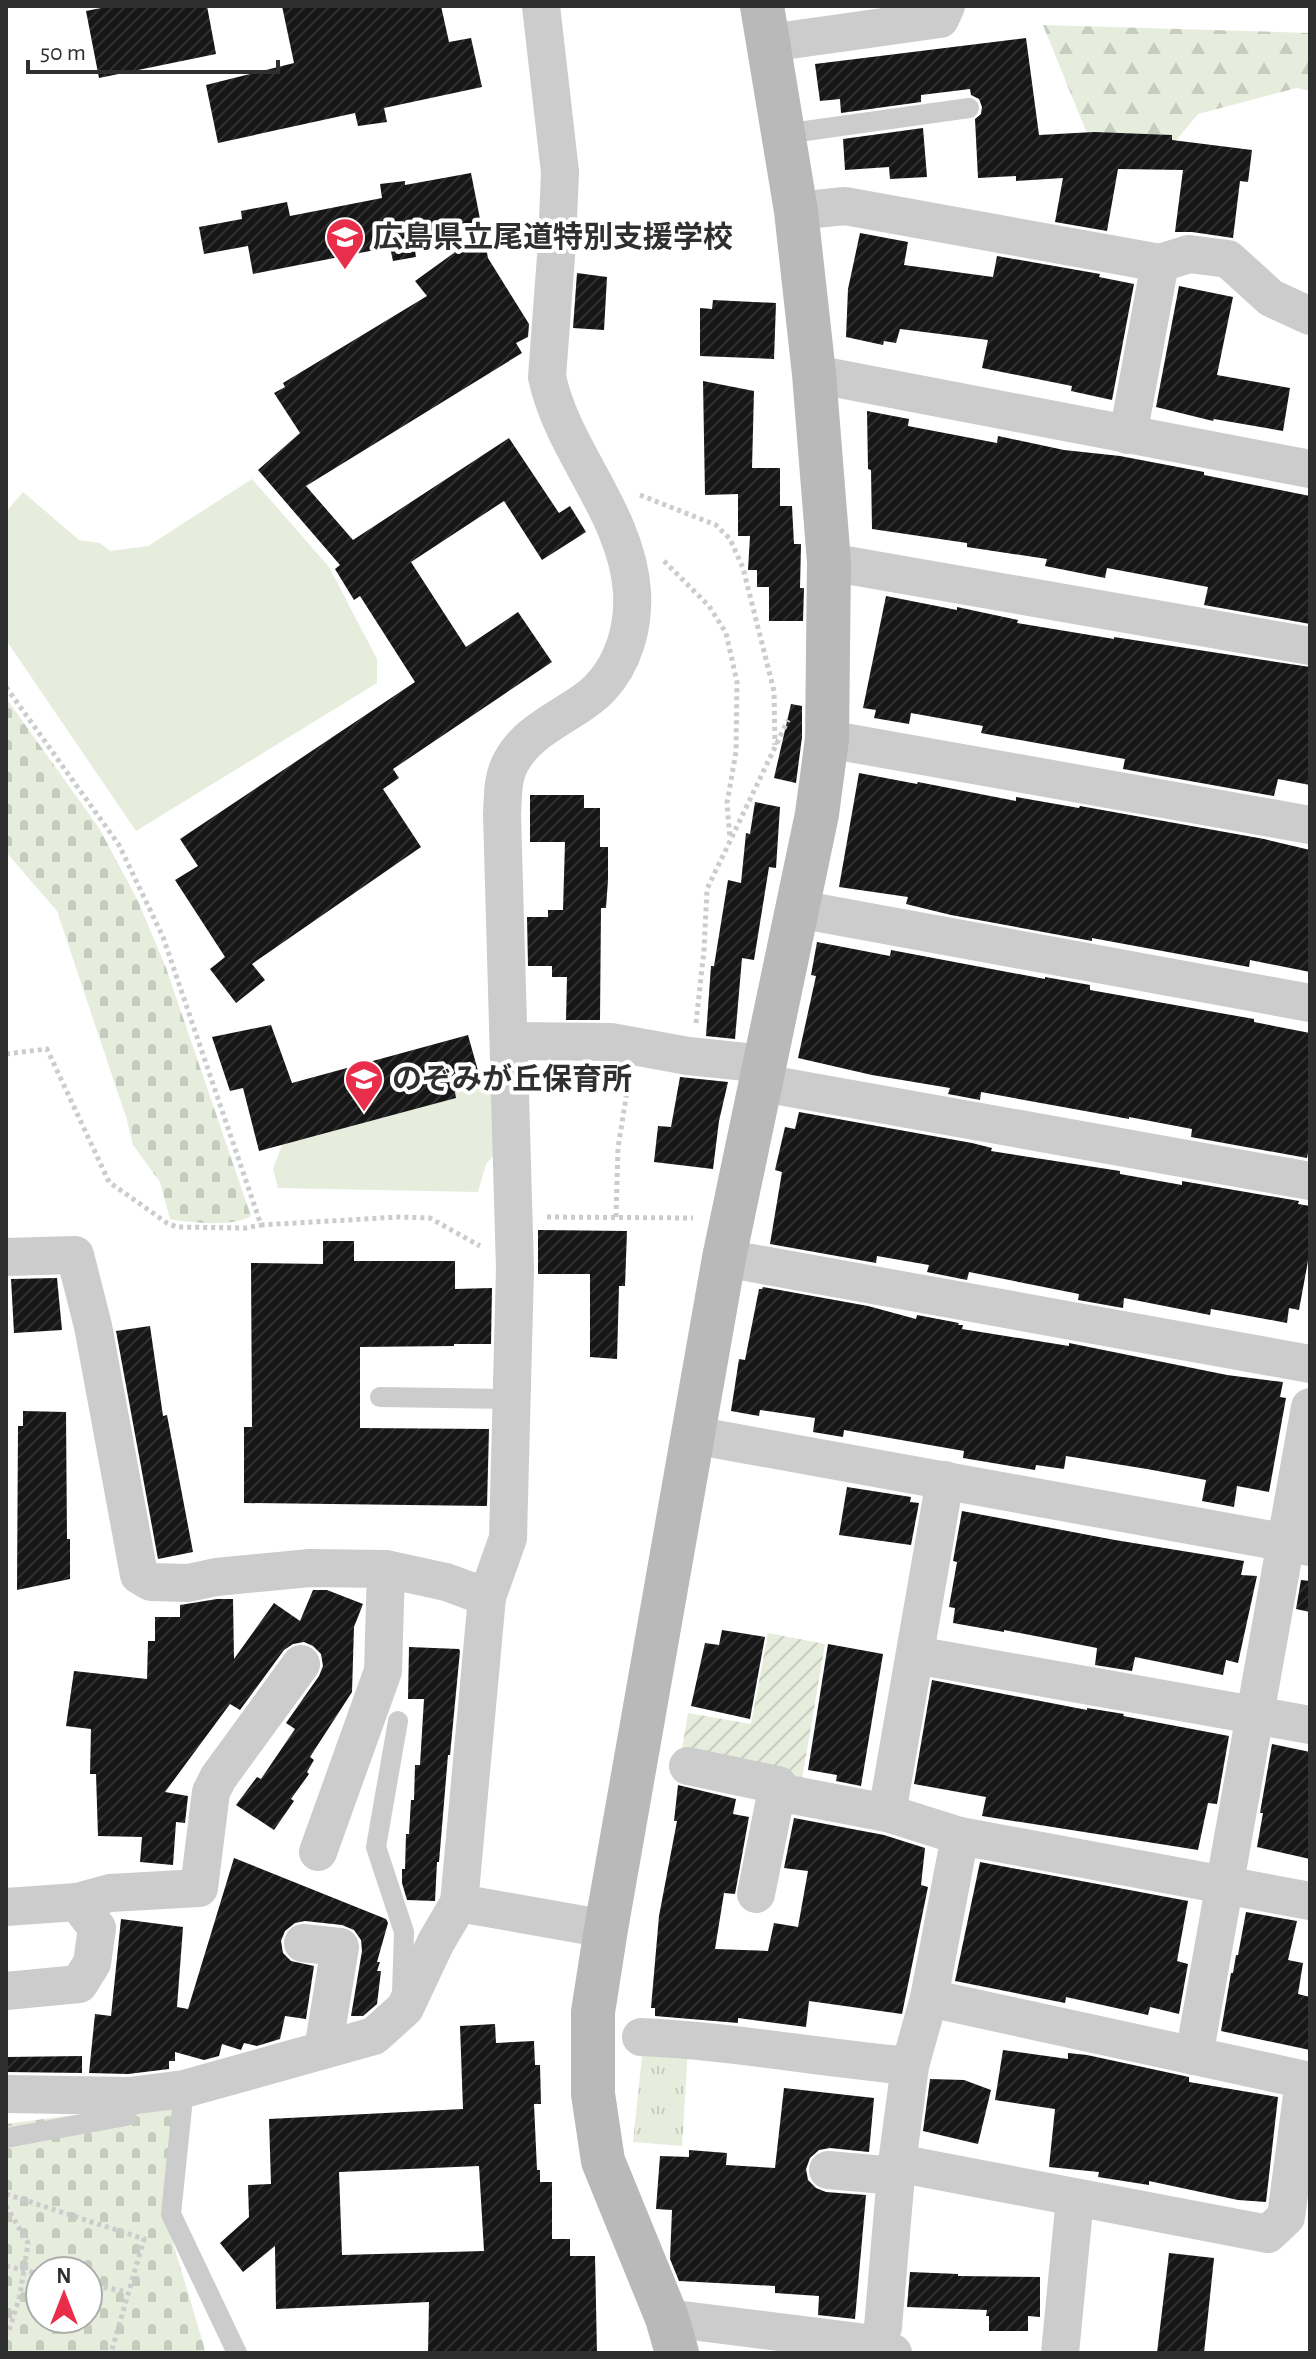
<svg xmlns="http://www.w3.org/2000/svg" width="1316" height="2359" viewBox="0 0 1316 2359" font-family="'Alegreya Sans','Noto Sans JP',sans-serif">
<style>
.grass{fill:url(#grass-tufts)}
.forest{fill:url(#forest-firs)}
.cemetery{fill:url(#cemetery-stones);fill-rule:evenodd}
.garden{fill:url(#garden-furrows)}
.pitch{fill:#e7eddd}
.building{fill:url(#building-hatch);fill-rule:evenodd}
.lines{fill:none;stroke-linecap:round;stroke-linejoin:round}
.path{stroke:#ccc;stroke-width:5;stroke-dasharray:4 4;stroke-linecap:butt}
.lane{stroke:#ccc;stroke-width:20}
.street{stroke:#ccc;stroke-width:38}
.secondary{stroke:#b9b9b9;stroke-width:44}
.labels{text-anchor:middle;stroke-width:8;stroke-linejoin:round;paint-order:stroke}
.poi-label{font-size:30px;font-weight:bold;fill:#2f2f2f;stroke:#fff;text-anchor:start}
</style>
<defs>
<pattern id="grass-tufts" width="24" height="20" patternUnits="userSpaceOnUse" patternTransform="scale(2)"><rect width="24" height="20" fill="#e7eddd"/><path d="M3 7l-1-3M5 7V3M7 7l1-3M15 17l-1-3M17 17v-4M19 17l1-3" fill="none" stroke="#c6ccbe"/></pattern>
<pattern id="forest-firs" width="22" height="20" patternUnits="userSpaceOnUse" patternTransform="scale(2)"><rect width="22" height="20" fill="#e7eddd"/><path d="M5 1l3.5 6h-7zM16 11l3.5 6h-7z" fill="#c6ccbe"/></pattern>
<pattern id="cemetery-stones" width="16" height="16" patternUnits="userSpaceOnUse" patternTransform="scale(2)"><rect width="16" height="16" fill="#e7eddd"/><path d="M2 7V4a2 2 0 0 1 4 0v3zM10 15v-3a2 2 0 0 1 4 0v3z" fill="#c6ccbe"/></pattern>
<pattern id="garden-furrows" width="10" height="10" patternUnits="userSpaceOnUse" patternTransform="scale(2)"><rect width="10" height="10" fill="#e7eddd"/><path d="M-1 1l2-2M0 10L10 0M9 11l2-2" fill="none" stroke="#c6ccbe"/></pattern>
<pattern id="building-hatch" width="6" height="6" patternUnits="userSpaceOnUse" patternTransform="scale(2)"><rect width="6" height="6" fill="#161616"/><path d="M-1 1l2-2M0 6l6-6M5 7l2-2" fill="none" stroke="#303030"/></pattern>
</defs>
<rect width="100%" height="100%" fill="#fff"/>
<polygon class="grass" points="643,2047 688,2050 682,2146 633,2142"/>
<polygon class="forest" points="1043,25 1310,33 1310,91 1297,88 1198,114 1153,168 1086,131"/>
<g class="cemetery">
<path d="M6,698l93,130 38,71 28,66 86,251c-15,11 -62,7 -81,3l-10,-37 -27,-37 -6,-25 -70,-209 -51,-59z"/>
<path d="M176,2098l-11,118 41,137h-200v-229l82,-11zM40,2271h48v48h-48z"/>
</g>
<polygon class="garden" points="768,1633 825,1644 801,1785 680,1760 688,1713 751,1724"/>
<g class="pitch">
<polygon points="252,479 329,567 377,659 377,683 136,831 6,640 6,512 23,492 79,540 100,543 110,551 148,546"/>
<polygon points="498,1078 500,1148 486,1164 478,1192 278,1188 273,1169 284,1140 305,1139 455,1098 455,1092 482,1085"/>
</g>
<g class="building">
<polygon points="111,6 207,6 216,54 99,78 86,11"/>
<polygon points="282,6 441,6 449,42 471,38 482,87 384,108 387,122 358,126 355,113 218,143 206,85 294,63"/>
<polygon points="1026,38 1039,135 1094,132 1172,135 1172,140 1252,150 1248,182 1240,181 1233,238 1192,232 1175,232 1183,170 1118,169 1107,231 1055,222 1063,178 1016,181 1016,176 978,178 975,119 981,114 982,107 979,99 971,95 970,89 921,95 921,102 841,113 840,99 820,101 815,64"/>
<polygon points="923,128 927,177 890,179 889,167 845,170 843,139"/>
<polygon points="471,173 482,229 414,243 416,257 393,261 390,247 253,274 248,246 204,254 199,227 242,219 241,211 287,202 290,216 382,198 380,184 405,181 405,185"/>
<polygon points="483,232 488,258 529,324 528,337 516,343 522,353 306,486 353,540 509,438 559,513 570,506 586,532 542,560 504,501 411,562 466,647 518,612 552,662 393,769 399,778 383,789 421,847 252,964 265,980 236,1003 210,969 225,957 175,880 198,866 180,839 415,682 360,596 354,600 335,569 340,565 258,470 300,433 274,393 285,387 283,383 427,296 415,281"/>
<polygon points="860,233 908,242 904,265 993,277 997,256 1100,274 1099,277 1134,284 1112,400 1071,391 1072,386 982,368 988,340 900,329 896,343 884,341 883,345 846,337 848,289"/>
<polygon points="577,273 607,277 604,330 573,328"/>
<polygon points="1179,286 1233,297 1217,375 1290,388 1283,431 1214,419 1213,421 1156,407"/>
<polygon points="713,300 776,303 774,359 700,356 700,308 712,309"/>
<polygon points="703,381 754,391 752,468 780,468 780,506 792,506 794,544 801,544 800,588 804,588 803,621 769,621 769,587 757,587 757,570 748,570 750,536 738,536 738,494 705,495"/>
<polygon points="867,411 909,419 908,426 997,443 998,436 1064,450 1120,456 1204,472 1204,475 1310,496 1310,624 1204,605 1208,587 1107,568 1105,578 1045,566 1047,559 967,547 967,543 872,529 871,470 868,469"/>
<polygon points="886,596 957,610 957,607 1018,620 1017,623 1114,639 1114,637 1310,667 1310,785 1278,779 1274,796 1123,769 1125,759 981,733 983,726 911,713 909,724 874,718 876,710 863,708"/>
<polygon points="791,704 802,706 802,737 796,783 774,778"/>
<polygon points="859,773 917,784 918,782 1016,801 1016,797 1079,808 1080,806 1264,839 1310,850 1310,972 1250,960 1249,967 1092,938 1092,941 951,915 906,904 908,897 839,887"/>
<polygon points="530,795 584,795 584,808 600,808 600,847 608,847 608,880 606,908 601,908 600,1020 566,1020 567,977 552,977 552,966 528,966 527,917 548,917 548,910 563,910 565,842 530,842"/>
<polygon points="755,802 780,807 776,868 769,867 754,960 742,958 735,1039 706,1036 711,966 714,966 728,880 741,883 746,833 750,834"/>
<polygon points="817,942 890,956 891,950 1045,979 1045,977 1090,985 1090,990 1254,1019 1254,1022 1310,1033 1310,1143 1307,1158 1191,1137 1192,1129 1129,1117 1129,1119 981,1092 980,1100 948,1094 950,1088 872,1075 798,1058 816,976 811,975"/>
<polygon points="271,1025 292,1083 468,1035 482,1085 455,1092 456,1098 259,1151 243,1088 230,1091 212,1037"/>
<rect x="566" y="1064" width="34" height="11"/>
<polygon points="680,1077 728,1082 719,1121 713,1169 654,1162 658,1126 671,1127"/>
<polygon points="799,1112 972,1143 992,1148 991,1151 1120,1171 1120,1174 1182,1185 1182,1181 1299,1201 1298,1204 1310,1206 1310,1250 1299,1310 1289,1308 1287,1323 1211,1309 1210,1315 1124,1298 1123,1308 1078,1300 1079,1294 969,1272 967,1280 927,1272 929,1265 877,1256 876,1263 770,1244 782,1172 775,1170 785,1127 795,1129"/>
<polygon points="538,1230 627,1231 625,1286 619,1286 617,1359 590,1357 590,1274 538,1274"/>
<polygon points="323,1241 354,1241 354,1261 455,1261 455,1289 492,1288 491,1344 454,1344 454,1346 360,1347 360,1428 489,1429 487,1506 244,1503 244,1427 252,1427 251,1263 323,1264"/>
<polygon points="57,1278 62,1330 14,1333 11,1279"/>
<polygon points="763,1287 868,1306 916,1319 917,1315 959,1323 958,1325 963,1325 962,1329 1069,1346 1069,1343 1227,1375 1283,1382 1280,1397 1286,1398 1269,1492 1237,1486 1234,1507 1202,1501 1206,1480 1147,1469 1066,1456 1064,1469 1036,1465 1035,1470 963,1458 964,1451 844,1430 843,1437 813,1432 815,1418 760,1410 759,1416 731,1411 739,1359 745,1360 759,1289 762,1289"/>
<polygon points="150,1326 163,1416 167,1415 193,1552 158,1559 116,1331"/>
<polygon points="23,1411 66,1412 67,1539 70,1539 70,1579 17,1590 18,1426 23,1426"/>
<polygon points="847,1487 911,1497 910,1502 919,1503 911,1545 839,1535"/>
<polygon points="962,1511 1115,1540 1244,1561 1241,1575 1257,1576 1238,1663 1226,1660 1223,1675 1135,1657 1132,1671 1095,1665 1097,1648 1004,1630 1004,1632 953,1623 955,1608 949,1607 957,1562 953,1561"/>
<polygon points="1301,1580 1310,1581 1310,1612 1296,1609"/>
<polygon points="313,1590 327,1590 363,1604 354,1627 352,1692 310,1757 314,1760 307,1772 309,1774 291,1799 294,1801 274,1830 236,1805 257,1777 261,1779 295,1729 286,1723 319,1676 323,1666 321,1654 313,1646 304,1642 293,1644 284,1650 240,1710 230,1704 165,1792 188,1796 185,1823 176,1822 173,1865 140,1862 142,1837 98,1836 96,1774 90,1774 91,1729 66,1726 74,1671 147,1679 148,1641 155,1641 155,1617 180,1617 180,1605 217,1599 233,1599 234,1659 274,1603 300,1621"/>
<polygon points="722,1630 765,1637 750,1719 691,1706 705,1643 719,1645"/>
<polygon points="828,1644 883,1654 861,1786 836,1781 837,1775 808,1770"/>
<polygon points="409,1647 459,1649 460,1651 450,1755 448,1755 439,1862 437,1862 435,1901 407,1900 402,1883 402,1869 405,1869 406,1834 409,1834 411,1800 414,1800 415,1765 420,1765 424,1699 408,1699"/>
<polygon points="932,1680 1087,1710 1087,1708 1124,1714 1123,1716 1229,1736 1217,1804 1208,1803 1198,1850 982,1816 986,1797 914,1784"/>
<polygon points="1272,1744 1310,1752 1310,1859 1257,1847 1263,1813 1260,1813"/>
<polygon points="678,1785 736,1799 733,1814 749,1817 735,1894 724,1893 715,1949 768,1951 774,1923 798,1927 808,1871 784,1868 794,1818 884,1835 925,1848 921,1885 928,1887 902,2014 809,2001 806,2027 738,2018 738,2023 655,2016 655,2008 651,2008 659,1916 677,1821 674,1821"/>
<polygon points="234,1858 386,1919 388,1923 377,1962 380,1962 377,1971 381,1971 377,2004 363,2016 351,2016 362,1951 361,1940 354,1930 342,1925 305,1921 295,1923 285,1931 281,1941 283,1953 291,1961 314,1966 306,2019 285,2016 280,2039 257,2046 244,2043 241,2050 222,2044 219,2056 204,2060 175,2052 175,2061 169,2061 169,2069 128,2074 89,2073 95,2014 111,2016 121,1919 183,1927 177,2007 188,2009"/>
<polygon points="980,1862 1188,1901 1177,1961 1188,1964 1179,2014 1150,2007 1148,2015 1066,1997 1065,2003 955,1981"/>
<polygon points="1246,1912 1297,1921 1288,1960 1303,1963 1298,1994 1310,1997 1310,2050 1221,2031 1231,1973 1233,1973 1236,1955 1238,1955"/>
<path d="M495,2024l1,19 38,-2 1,24h5l1,39h-7l3,66h3v12h12v57h18v17h25l2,97h-169l1,-51 -153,7 -1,-63 -32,26 -23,-29 29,-26 -1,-32 23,-1 -2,-65 194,-10 -3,-83zM479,2166l5,85 -142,4 -3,-83z"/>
<polygon points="1003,2050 1068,2059 1068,2053 1087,2055 1189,2077 1189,2082 1278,2097 1266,2202 1238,2200 1149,2181 1149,2185 1098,2177 1099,2172 1049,2167 1055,2109 995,2100"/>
<polygon points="82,2056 82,2073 6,2072 6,2057"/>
<polygon points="930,2079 964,2080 991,2090 978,2144 923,2131"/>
<polygon points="784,2088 874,2098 869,2152 830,2148 819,2150 810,2158 806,2169 808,2180 816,2188 826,2192 866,2195 855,2319 818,2315 819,2296 775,2293 775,2286 679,2281 670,2259 672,2210 656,2209 660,2156 689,2157 689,2150 727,2153 726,2165 775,2168"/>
<polygon points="1169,2253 1214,2258 1204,2353 1157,2353"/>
<polygon points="910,2272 958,2274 958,2276 1040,2277 1040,2317 1028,2316 1028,2331 989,2331 989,2316 986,2316 987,2310 907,2307"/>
</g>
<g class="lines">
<g class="path">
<polyline points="640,495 716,525 730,539 743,568 774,691 775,745"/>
<polyline points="664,561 709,606 726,633 737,682 736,752 727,803 730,839"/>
<polyline points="6,687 119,845 163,937 261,1225 399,1217 430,1218 480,1246"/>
<polyline points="696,1023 704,950 707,889 788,720"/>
<polyline points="6,1054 47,1049 109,1182 167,1223 177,1227 245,1228 261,1225"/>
<polyline points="547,1217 693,1218"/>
<polyline points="616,1217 618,1148 629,1079"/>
<polyline points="6,2194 144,2239 111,2353"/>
<polyline points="6,2206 28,2243 20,2295 8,2334"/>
<polyline points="6,2266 40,2274"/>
<polyline points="88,2284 127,2292"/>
</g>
<g class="lane">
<polyline points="784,134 969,108"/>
<polyline points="380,1397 513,1399"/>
<polyline points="398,1721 376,1847 404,1932 402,1992"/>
<polyline points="184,2089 171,2214 237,2353"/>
<polyline points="6,2138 126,2116 129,2096"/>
</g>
<g class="street">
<polyline points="769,43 940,19 946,6"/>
<polyline points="796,211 845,206 1160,263 1128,435"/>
<polyline points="1160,263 1189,254 1228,259 1271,298 1310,316"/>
<polyline points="814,374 1310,469"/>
<polyline points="829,562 1310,646"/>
<polyline points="827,739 1310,825"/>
<polyline points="798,909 1310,1003"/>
<polyline points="510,1041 611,1042 688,1056 766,1064"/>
<polyline points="762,1083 1310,1181"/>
<polyline points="6,1257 75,1255 93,1326 139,1575 151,1582 188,1583 216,1577 310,1568 386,1569 446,1582 487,1597"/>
<polyline points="724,1258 1310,1364"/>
<polyline points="693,1435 1310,1547"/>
<polyline points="915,1655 1310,1725"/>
<polyline points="688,1766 778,1785 783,1793 887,1813 960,1836 1310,1901"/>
<polyline points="887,1813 945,1480"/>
<polyline points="318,1852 383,1671 386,1569"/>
<polyline points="756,1894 778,1785"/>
<polyline points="77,1902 110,1893 199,1888 211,1792 218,1778 301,1664"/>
<path d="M459,1903l28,-306 21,-59 7,-269 -13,-454c1,-18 0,-37 9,-53 11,-21 30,-33 49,-45 14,-9 29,-17 40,-29 24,-25 34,-62 32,-96 -5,-79 -69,-140 -85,-215l10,-134 3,-71 -19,-166"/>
<polyline points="6,1907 77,1902 97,1928 92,1963 79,1984 6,1991"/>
<polyline points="303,1943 340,1947 323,2050"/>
<polyline points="929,1998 1310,2081"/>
<path d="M641,2037c90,4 179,21 269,29"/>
<polyline points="1194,2056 1310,1407"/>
<polyline points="6,2094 129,2096 184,2089 374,2036 405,2008 436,1942 459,1903 606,1929"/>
<polyline points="897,2163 1268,2234 1286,2217 1304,2080"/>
<polyline points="828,2170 896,2176"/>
<polyline points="667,2318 859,2342 877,2346 893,2353"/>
<polyline points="874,2353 883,2327 897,2163 910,2066 929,1998 960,1836"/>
<polyline points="1060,2353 1075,2198"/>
</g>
<polyline class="secondary" points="677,2353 667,2318 603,2161 593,2094 593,2012 606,1929 724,1258 817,814 827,739 829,562 814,374 796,211 762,6"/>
</g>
<defs>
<g id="school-pin" transform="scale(2)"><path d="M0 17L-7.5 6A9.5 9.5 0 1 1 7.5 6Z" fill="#e92e4b" stroke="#fff"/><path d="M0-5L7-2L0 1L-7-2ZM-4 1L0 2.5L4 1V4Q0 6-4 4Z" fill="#fff"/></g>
</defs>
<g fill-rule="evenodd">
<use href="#school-pin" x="345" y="237"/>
<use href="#school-pin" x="364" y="1079"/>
</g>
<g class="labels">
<g class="poi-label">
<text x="373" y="247">広島県立尾道特別支援学校</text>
<text x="392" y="1089">のぞみが丘保育所</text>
</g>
</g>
<rect width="1316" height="2359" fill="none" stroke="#2f2f2f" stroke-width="16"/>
<g transform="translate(64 2295)"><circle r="38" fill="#ffffff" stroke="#acacac" stroke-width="2"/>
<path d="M0-6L14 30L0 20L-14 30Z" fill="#e92e4b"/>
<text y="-12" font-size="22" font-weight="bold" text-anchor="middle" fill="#2f2f2f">N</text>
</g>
<path d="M28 60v12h250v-12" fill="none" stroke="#2f2f2f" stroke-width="4"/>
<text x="40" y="60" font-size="24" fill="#2f2f2f" stroke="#ffffff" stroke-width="6" paint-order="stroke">50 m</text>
</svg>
